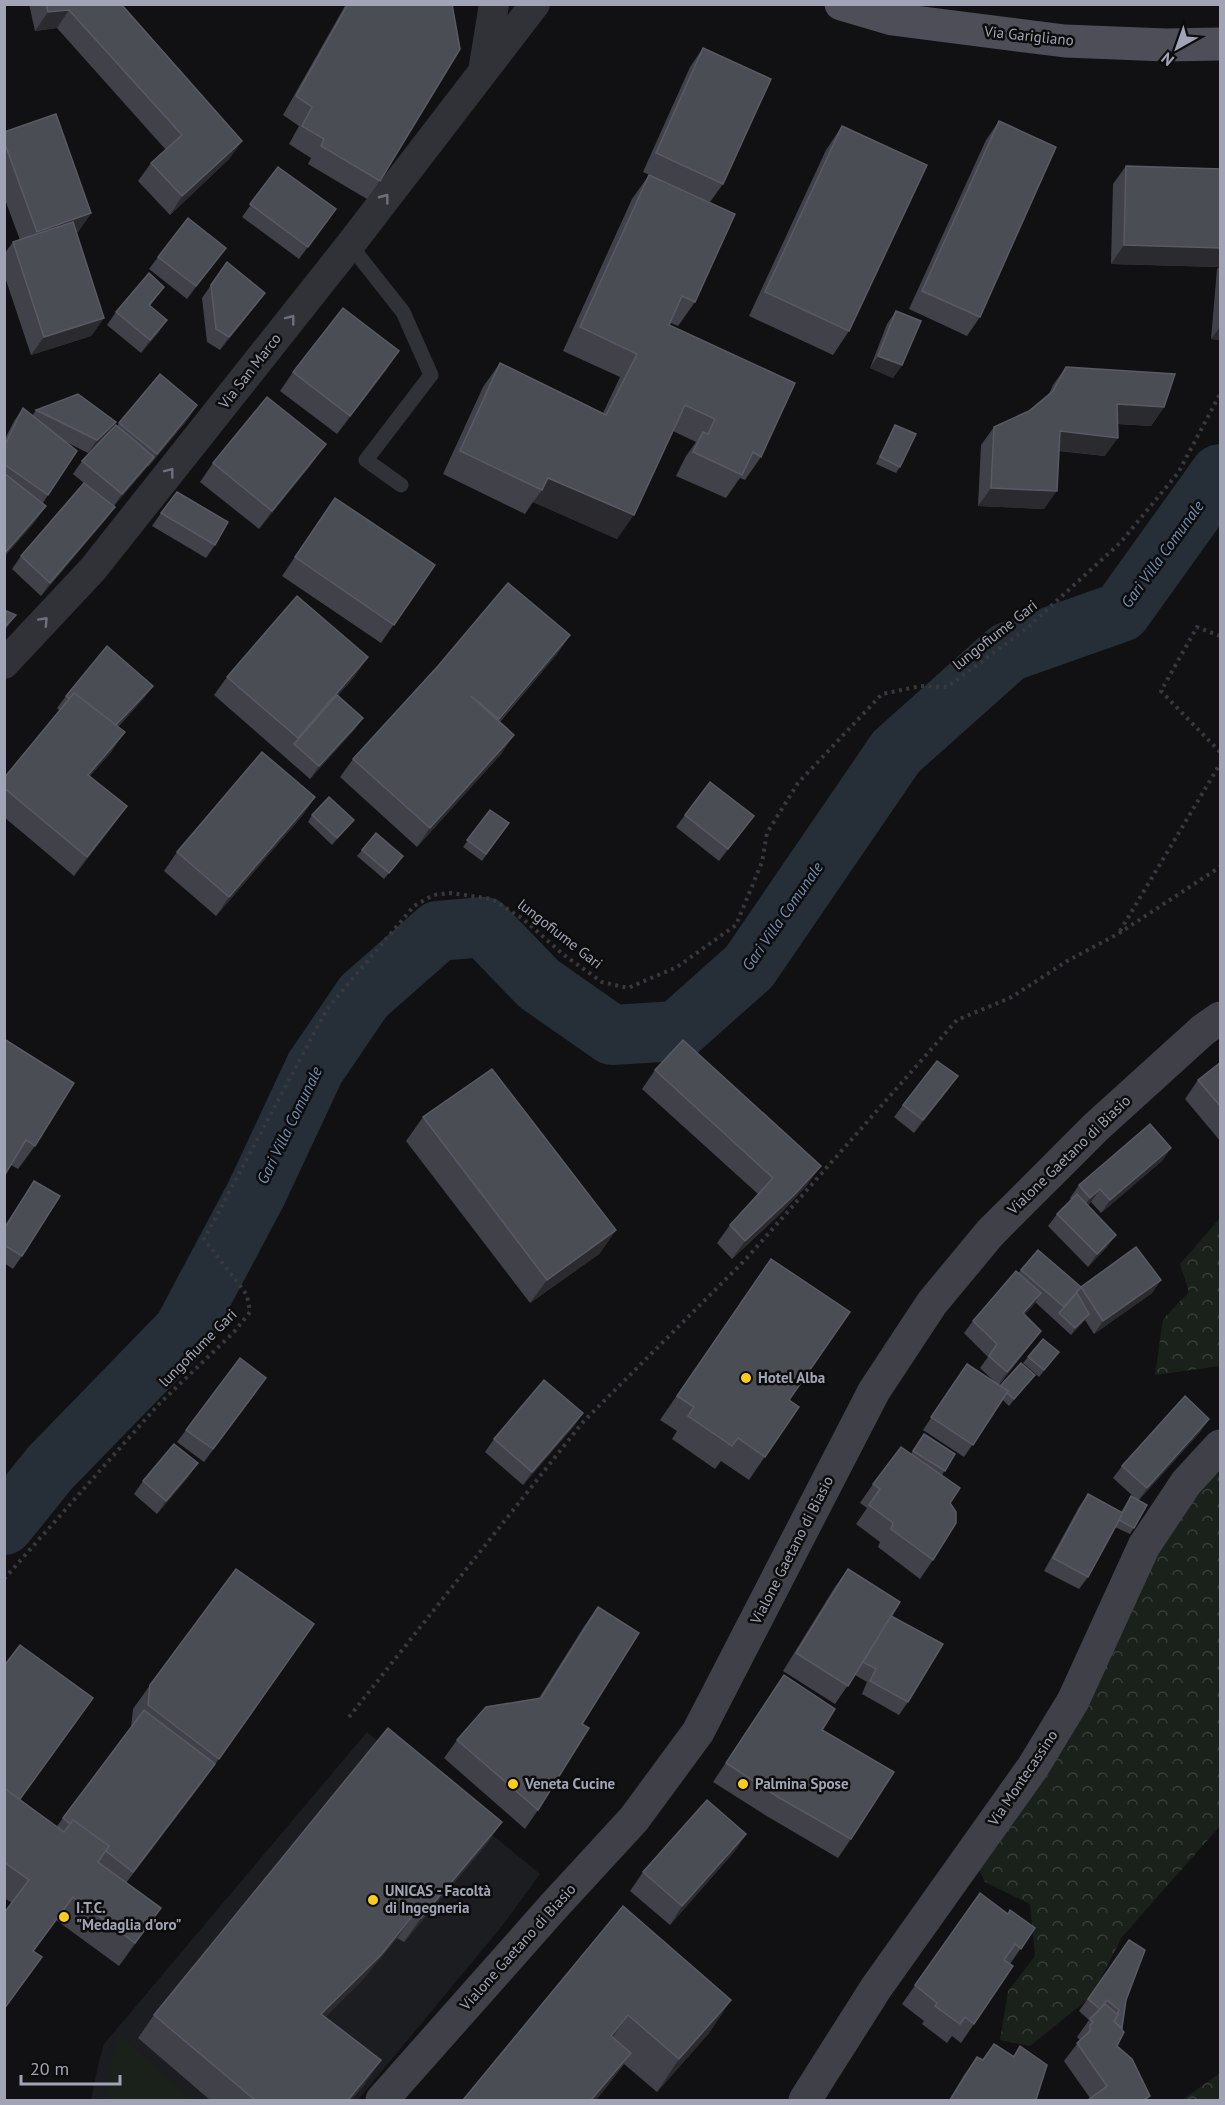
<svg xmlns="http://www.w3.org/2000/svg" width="1225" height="2105" viewBox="0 0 1225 2105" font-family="'PT Sans',sans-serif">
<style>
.built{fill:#1c1d20}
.green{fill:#19211a}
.forest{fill:url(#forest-crowns)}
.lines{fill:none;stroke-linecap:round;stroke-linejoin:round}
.river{stroke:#262e37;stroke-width:60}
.path{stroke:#37393f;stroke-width:4;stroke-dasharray:3 4.5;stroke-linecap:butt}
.lane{stroke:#313238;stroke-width:15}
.street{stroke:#313238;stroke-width:30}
.secondary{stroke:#3f4048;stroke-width:33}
.primary{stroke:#4d4e57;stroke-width:33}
.wall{fill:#414249}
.shaded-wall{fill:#2a2a2f}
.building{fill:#4b4d55;stroke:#595a64;stroke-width:1.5}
.oneway{stroke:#6e717d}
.poi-dot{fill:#ffcc1c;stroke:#0c0c0d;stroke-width:2}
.labels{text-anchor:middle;stroke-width:5;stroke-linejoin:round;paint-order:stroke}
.street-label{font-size:15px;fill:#a0a4b5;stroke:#0c0c0d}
.poi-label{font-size:15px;font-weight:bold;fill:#a0a4b5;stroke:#0c0c0d;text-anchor:start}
.water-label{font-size:16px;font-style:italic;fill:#738eb4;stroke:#0c0c0d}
</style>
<defs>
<pattern id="forest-crowns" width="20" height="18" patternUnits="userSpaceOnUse" patternTransform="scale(1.5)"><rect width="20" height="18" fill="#19211a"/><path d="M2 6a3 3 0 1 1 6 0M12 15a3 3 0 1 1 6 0" fill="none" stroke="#373e39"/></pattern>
</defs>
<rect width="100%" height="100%" fill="#111113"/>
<polygon class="built" points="367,1732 540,1874 502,1926 358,2100 91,2100 98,2065 104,2044"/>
<polygon class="green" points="120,2036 186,2094 192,2100 108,2100 112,2058"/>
<g class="forest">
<polygon points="1220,1218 1220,1366 1155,1375 1163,1319 1189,1292 1180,1264"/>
<polygon points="1220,1472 1220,1826 1122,1937 1092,1996 1030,2046 1000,2040 1008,1991 1035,1956 1030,1904 985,1882 972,1855 1170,1509"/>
<polygon points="1220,2073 1220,2100 1182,2100"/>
</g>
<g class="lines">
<polyline class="river" points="4,1525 50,1468 183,1331 256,1194 315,1068 364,996 438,931 484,927 539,984 612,1035 677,1031 749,967 896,752 1008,652 1121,612 1220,474"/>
<g class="path">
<polyline points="1220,636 1197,627 1161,691 1220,752"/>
<polyline points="1120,931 1220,764"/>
<polyline points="4,1579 158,1405 234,1332 250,1312 247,1295 204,1239 327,1009 414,906 433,895 451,893 492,899 523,919 564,955 602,982 628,988 677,967 736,925 762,862 767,833 798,783 882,694 921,686 947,687 1027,628 1120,543 1178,473 1220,394"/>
<polyline points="349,1717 583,1422 746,1259 957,1020 1012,997 1067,961 1118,934 1220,867"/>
</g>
<polyline class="lane" points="350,245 403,312 431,375 366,460 401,485"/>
<g class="street">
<polyline points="484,66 494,4"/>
<polyline points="4,664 93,569 350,245 535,4"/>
</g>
<g class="secondary">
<polyline points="382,2100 553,1907 634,1819 698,1732 874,1391 932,1303 990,1233 1096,1127 1203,1030 1220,1018"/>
<polyline points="805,2100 876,1988 1033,1767 1073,1701 1144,1546 1186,1483 1220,1446"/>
</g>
<polyline class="primary" points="841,4 892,19 1065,41 1166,45 1220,44"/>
</g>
<g class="wall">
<polygon points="29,4 121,4 242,141 229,159 170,215 138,181 151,163 166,150 57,28 35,31"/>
<polygon points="346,4 452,4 380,181 367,199 308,164 311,158 289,144 299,126 283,115"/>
<polygon points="703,48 723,184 710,202 643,172 690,67"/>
<polygon points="999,121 980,317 967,336 909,309 986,140"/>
<polygon points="842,126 849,331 833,355 749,316 826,150"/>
<polygon points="4,132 91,213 78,232 76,232 104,318 91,336 31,355 4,274 4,254 13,242 20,240 4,197"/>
<polygon points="1126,166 1221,169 1221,340 1211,339 1217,269 1219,267 1111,264 1113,184"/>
<polygon points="278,167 336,209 299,259 242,217"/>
<polygon points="649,175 695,302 678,326 671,323 669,325 761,457 745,480 740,478 726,498 676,476 686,456 696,442 673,431 617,539 533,502 525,514 443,474 483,387 500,363 603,413 620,377 563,351 632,199"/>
<polygon points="226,248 187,299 149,269 158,257"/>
<polygon points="227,262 265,293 256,305 220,350 207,342 202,298"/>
<polygon points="164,287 150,306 159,332 141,353 107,325 116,312"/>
<polygon points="896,311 902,365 893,378 870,368 887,324"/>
<polygon points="1066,367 1164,407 1151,426 1117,424 1105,456 1059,451 1044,509 978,506 981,445 994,427 1029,411 1048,396 1053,385"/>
<polygon points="387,369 337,434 280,391 293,372"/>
<polygon points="160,374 189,418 148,467 147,466 114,506 115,507 106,519 41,596 12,569 21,556 84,483 73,474 82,461 117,426"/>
<polygon points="23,408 32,416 36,410 116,422 107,435 88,453 64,441 48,495 43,503 46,506 33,524 4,557 4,441 14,421"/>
<polygon points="895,425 900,467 896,473 876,464 891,432"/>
<polygon points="313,462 259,529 200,482 213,463"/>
<polygon points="335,498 435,565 381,643 282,576"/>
<polygon points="161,513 215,545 206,558 152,526"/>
<polygon points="570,635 557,654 500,722 502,753 417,847 340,777 353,759"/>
<polygon points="355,676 338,695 363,718 354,730 310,779 214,695 227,677"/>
<polygon points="153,686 144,698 118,727 112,751 90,776 114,824 74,876 4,817 4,778 60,711 57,708 66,696"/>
<polygon points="315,797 302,816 216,916 164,871 177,852"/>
<polygon points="490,810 509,823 482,861 463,847"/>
<polygon points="312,815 349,826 332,845 308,822"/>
<polygon points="685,815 754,816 719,861 676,827"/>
<polygon points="362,850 403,856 384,879 357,856"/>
<polygon points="4,1039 35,1146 18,1169 11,1165"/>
<polygon points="1221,1062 1221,1142 1185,1099 1198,1080"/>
<polygon points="655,1070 808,1184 780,1214 732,1259 717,1243 730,1225 758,1194 642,1089"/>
<polygon points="958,1076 914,1133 894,1117 903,1105"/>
<polygon points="423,1117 616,1230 599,1254 530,1303 406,1141"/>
<polygon points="1163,1160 1101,1213 1091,1202 1088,1205 1107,1247 1088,1267 1048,1226 1057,1214 1071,1200 1070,1198 1079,1185"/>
<polygon points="34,1181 22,1256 13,1269 4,1263 4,1227"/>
<polygon points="771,1259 789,1400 799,1407 749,1480 721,1461 715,1469 672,1439 677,1431 660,1420"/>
<polygon points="1021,1270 1081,1287 1161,1280 1152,1293 1094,1334 1085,1320 1071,1335 1035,1302 1024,1314 1041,1331 1032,1343 999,1385 1000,1386 1035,1375 1009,1406 1003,1400 964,1457 923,1430 967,1364 997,1384 980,1368 988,1357 964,1333 973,1321"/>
<polygon points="1028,1357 1054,1358 1039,1377 1023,1363"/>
<polygon points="257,1391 204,1462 177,1442 186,1430"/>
<polygon points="583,1413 574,1426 523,1485 485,1452 494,1439"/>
<polygon points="1201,1431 1139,1500 1134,1528 1130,1534 1115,1527 1088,1577 1079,1589 1044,1571 1079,1507 1088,1494 1121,1512 1131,1496 1134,1497 1113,1478 1122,1466"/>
<polygon points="924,1434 955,1454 942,1475 950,1503 933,1560 920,1579 878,1547 880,1542 856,1524 867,1508 860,1503 873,1484 911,1454"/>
<polygon points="189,1476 157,1514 134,1494 143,1481"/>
<polygon points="848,1569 891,1616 908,1702 899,1715 862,1694 867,1682 855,1675 835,1704 783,1671 835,1587"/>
<polygon points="598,1607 582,1724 538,1810 525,1829 444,1758 457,1740 539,1698 585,1625"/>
<polygon points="314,1624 202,1783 126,1883 144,1932 119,1966 56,1920 34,1951 42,1957 4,2010 4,1913 12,1903 4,1898 4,1666 20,1800 57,1826 131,1727 133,1709 150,1685"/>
<polygon points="784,1675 822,1730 851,1839 838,1858 765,1815 713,1782"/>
<polygon points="502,1822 485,1846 404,1942 397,1938 364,1978 325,2017 365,2084 351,2100 210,2100 138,2038 154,2015"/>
<polygon points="746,1834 734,1852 670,1925 630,1891 643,1872"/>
<polygon points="980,1893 1008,1914 1035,1928 1010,1964 974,2024 961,2043 952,2036 947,2043 922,2024 924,2021 902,2004"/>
<polygon points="623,1906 731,2000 709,2033 657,2092 624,2064 608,2085 596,2100 463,2100"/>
<polygon points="1129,1940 1126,2000 1122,2028 1117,2046 1150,2096 1147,2100 1088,2100 1090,2098 1064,2061 1080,2040 1077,2037 1089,2020 1079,2011"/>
<polygon points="994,2044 1013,2056 1020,2046 1036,2100 949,2100 964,2075 977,2057 982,2060"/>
</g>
<g class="shaded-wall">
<polygon points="69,10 57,28 35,31 48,12"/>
<polygon points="242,141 229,159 170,215 182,196"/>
<polygon points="91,213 78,232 24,251 37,232"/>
<polygon points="1124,245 1221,248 1221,265 1219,267 1111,264"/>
<polygon points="226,248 217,260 187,299 196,286"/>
<polygon points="265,293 256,305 220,350 229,337"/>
<polygon points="104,318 91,336 31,355 44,337"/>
<polygon points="167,320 159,332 141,353 150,340"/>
<polygon points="1220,327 1221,340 1211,339"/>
<polygon points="399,351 387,369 337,434 350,416"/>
<polygon points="878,356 902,365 893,378 870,368"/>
<polygon points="1117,404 1164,407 1151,426 1104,423"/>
<polygon points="197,405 189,418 148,467 157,454"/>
<polygon points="116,422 107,435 88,453 97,440"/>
<polygon points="1060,431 1118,438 1105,456 1047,449"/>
<polygon points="326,444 313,462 259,529 272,511"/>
<polygon points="154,457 145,470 113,507 122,494"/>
<polygon points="548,478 634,515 617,539 533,502 542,490"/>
<polygon points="991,488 1057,491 1044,509 978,506"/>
<polygon points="46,506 33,524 4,557 4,554"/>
<polygon points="115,507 106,519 41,596 50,583"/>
<polygon points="16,615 4,632 4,628"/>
<polygon points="570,635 557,654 486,737 499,719"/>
<polygon points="368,657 355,676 295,745 294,744 298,738"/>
<polygon points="153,686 144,698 102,743 111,731"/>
<polygon points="363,718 354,730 310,779 319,766"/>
<polygon points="125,732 112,751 75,793 88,775"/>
<polygon points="514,735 502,753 417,847 430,828"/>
<polygon points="315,797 302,816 216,916 229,897"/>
<polygon points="127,806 114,824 74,876 87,857"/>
<polygon points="354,820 349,826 332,845 337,838"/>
<polygon points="958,1076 949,1089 914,1133 923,1120"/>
<polygon points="1171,1148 1163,1160 1101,1213 1110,1200"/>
<polygon points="821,1166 808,1184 780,1214 732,1259 745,1241"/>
<polygon points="1100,1189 1091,1202 1081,1211 1090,1198"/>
<polygon points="616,1230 599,1254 530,1303 547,1280"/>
<polygon points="1116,1235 1107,1247 1088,1267 1097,1254"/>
<polygon points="1161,1280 1152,1293 1094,1334 1103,1321"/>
<polygon points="1041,1293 1033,1306 1014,1326 1023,1313"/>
<polygon points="1089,1314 1085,1320 1071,1335 1075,1328"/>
<polygon points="1041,1331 1032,1343 998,1385 1007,1372"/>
<polygon points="1035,1375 1030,1381 1009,1406 1014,1399"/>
<polygon points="583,1413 574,1426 523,1485 532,1472"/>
<polygon points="1209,1419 1201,1431 1138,1501 1147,1488"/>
<polygon points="198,1463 189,1476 157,1514 166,1501"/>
<polygon points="314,1624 203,1781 121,1890 215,1764"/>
<polygon points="502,1822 485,1846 404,1942 421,1918"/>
<polygon points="746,1834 734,1852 670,1925 682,1906"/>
<polygon points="161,1908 144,1932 119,1966 135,1943"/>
<polygon points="414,1914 397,1938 364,1978 304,2038 321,2014"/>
<polygon points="731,2000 709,2033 657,2092 679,2059"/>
<polygon points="628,2015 605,2048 611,2036"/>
<polygon points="631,2053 608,2085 596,2100 591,2100"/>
<polygon points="381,2060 365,2084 351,2100 348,2100"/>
</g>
<g class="building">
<polygon points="46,4 121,4 242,141 182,196 151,163 182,135 69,10 48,12"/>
<polygon points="348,4 452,4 460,49 380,181 321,146 324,139 302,126 312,107 296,96"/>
<polygon points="703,48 771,79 723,184 656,153"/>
<polygon points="56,114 91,213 37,232 4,141 4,132"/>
<polygon points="999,121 1056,147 980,317 922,291"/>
<polygon points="842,126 927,165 849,331 765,292"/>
<polygon points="1126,166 1221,169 1221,248 1124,245"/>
<polygon points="278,167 336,209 308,247 250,204"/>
<polygon points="649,175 735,214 695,302 682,296 669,325 795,383 761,457 753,452 742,475 693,452 703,432 708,434 715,419 685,405 634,515 548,478 542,490 460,451 500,363 606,415 637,354 580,327"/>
<polygon points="188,218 226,248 196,286 158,257"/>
<polygon points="73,222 104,318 44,337 13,242"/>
<polygon points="227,262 265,293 229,337 216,329 211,285"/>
<polygon points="149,273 164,287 149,305 167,320 150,340 116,312"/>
<polygon points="343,308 399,351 350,416 293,372"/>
<polygon points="896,311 921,321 902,365 878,356"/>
<polygon points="1066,367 1175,374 1164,407 1117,404 1118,438 1060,431 1057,491 991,488 994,427 1029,411 1053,391"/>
<polygon points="160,374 197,405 157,454 119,423"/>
<polygon points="78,394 116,422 97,440 36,410"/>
<polygon points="267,397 326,444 272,511 213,463"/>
<polygon points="23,408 77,451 48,495 4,464 4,447"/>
<polygon points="116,425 154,457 122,494 82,461"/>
<polygon points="895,425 916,434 900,467 880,457"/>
<polygon points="4,473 46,506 4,554"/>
<polygon points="84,483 115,507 50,583 21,556"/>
<polygon points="177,492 228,522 215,545 161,513"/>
<polygon points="335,498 435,565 394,625 295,557"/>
<polygon points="508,583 570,635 499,719 471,696 514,735 430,828 353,759 438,666"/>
<polygon points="297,596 368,657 298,738 227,677"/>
<polygon points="4,610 16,615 4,628"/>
<polygon points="107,646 153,686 116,725 74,693 70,699 66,696"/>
<polygon points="74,693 125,732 88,775 127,806 87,857 4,788 4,778"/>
<polygon points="337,695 363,718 319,766 294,744"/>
<polygon points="262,752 315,797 229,897 177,852"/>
<polygon points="710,782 754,816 728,849 685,815"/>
<polygon points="329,797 354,820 337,838 312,815"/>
<polygon points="490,810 509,823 486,854 467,840"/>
<polygon points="376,833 403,856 389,873 362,850"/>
<polygon points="4,1039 74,1083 35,1146 26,1140 4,1176"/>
<polygon points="683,1040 821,1166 793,1196 745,1241 730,1225 773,1178 655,1070"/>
<polygon points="937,1061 958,1076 923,1120 903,1105"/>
<polygon points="1221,1062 1221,1107 1198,1080"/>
<polygon points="492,1069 616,1230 547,1280 423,1117"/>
<polygon points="1150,1124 1171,1148 1110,1200 1100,1189 1090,1198 1079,1185"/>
<polygon points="34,1181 60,1196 22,1256 4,1245 4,1229"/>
<polygon points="1077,1194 1116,1235 1097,1254 1057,1214"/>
<polygon points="1136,1247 1161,1280 1103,1321 1081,1287"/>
<polygon points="1038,1250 1081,1287 1064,1307 1021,1270"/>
<polygon points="771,1259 850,1312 789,1400 799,1407 765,1457 738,1438 732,1446 688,1416 694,1407 677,1396"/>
<polygon points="1016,1271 1041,1293 1023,1313 1041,1331 1007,1372 989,1356 997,1344 973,1321"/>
<polygon points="1077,1293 1089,1314 1075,1328 1059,1313"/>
<polygon points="1043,1339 1059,1352 1044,1370 1028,1357"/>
<polygon points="240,1358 266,1378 213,1449 186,1430"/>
<polygon points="1021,1363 1035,1375 1014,1399 1007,1393 1008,1391 1000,1386"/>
<polygon points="967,1364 1008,1391 973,1445 931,1417"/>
<polygon points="544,1380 583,1413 532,1472 494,1439"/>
<polygon points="1185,1396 1209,1419 1147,1488 1122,1466"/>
<polygon points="924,1434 955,1454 945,1471 913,1451"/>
<polygon points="174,1444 198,1463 166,1501 143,1481"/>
<polygon points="901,1447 960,1488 950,1503 956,1512 956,1523 933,1560 891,1529 893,1523 869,1505 880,1489 873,1484"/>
<polygon points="1088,1494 1123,1513 1088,1577 1053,1558"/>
<polygon points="1131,1496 1147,1505 1134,1528 1119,1520"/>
<polygon points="236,1569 314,1624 219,1759 148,1705 150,1685"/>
<polygon points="848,1569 900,1602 848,1686 796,1653"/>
<polygon points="598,1607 639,1633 582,1724 589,1728 538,1810 457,1740 486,1707 541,1698"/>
<polygon points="891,1616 943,1644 908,1702 870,1681 876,1669 863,1662"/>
<polygon points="20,1645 93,1698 20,1799 4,1788 4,1666"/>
<polygon points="784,1675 835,1709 822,1730 894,1772 851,1839 778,1797 726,1763"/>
<polygon points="144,1710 215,1764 133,1872 106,1851 109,1846 73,1820 70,1824 63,1818"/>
<polygon points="388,1728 502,1822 421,1918 414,1914 381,1955 321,2014 381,2060 348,2100 255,2100 154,2015"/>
<polygon points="4,1788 64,1832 73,1820 109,1846 98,1862 161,1908 135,1943 73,1897 33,1951 42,1957 4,2009 4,1913 29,1880 4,1862"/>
<polygon points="707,1800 746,1834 682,1906 643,1872"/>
<polygon points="980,1893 1008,1914 1010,1910 1035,1928 1021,1949 1015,1944 1004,1960 1013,1966 974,2024 965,2017 960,2024 935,2006 937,2003 915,1985"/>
<polygon points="623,1906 731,2000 679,2059 628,2015 611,2036 631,2053 591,2100 463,2100"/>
<polygon points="1129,1940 1145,1950 1126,2000 1122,2028 1114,2021 1118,2015 1117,2015 1119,2010 1107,2000 1100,2009 1088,1999"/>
<polygon points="1105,2004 1118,2015 1114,2021 1124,2032 1117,2046 1132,2059 1150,2096 1143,2100 1088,2100 1107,2086 1077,2043 1090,2031 1090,2025 1093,2022 1090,2019"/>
<polygon points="994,2044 1014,2057 1020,2046 1047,2065 1036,2100 950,2100 977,2057 983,2060"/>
</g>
<defs><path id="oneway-chevron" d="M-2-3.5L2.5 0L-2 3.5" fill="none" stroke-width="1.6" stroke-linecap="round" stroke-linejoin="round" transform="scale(1.5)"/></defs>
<g class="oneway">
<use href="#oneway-chevron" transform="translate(385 198) rotate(-53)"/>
<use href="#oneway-chevron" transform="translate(291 319) rotate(-52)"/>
<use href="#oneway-chevron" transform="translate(170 472) rotate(-52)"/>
<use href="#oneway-chevron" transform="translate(44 621) rotate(-47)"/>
</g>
<g class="poi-dot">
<circle cx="746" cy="1378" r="6"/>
<circle cx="513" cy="1784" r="6"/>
<circle cx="743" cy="1784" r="6"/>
<circle cx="373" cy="1900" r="6"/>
<circle cx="64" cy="1917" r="6"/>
</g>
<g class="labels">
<g class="street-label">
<text transform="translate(1029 36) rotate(6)" y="5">Via Garigliano</text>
<text transform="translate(250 371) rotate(-52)" y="5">Via San Marco</text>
<text transform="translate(995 635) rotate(-38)" y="5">lungofiume Gari</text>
<text transform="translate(560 934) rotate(38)" y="5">lungofiume Gari</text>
<text transform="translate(1069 1155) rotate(-44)" y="5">Vialone Gaetano di Biasio</text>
<text transform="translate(198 1348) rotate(-45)" y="5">lungofiume Gari</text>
<text transform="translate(792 1550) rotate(-63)" y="5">Vialone Gaetano di Biasio</text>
<text transform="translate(1023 1778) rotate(-56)" y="5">Via Montecassino</text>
<text transform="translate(518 1947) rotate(-48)" y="5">Vialone Gaetano di Biasio</text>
</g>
<g class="poi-label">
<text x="758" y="1383">Hotel Alba</text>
<text x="525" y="1789">Veneta Cucine</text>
<text x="755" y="1789">Palmina Spose</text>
<text x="385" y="1896">UNICAS - Facoltà<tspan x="385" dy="17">di Ingegneria</tspan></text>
<text x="76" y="1913">I.T.C.<tspan x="76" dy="17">"Medaglia d'oro"</tspan></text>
</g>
<g class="water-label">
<text transform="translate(1162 554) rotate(-54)" y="6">Gari Villa Comunale</text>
<text transform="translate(782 916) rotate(-55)" y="6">Gari Villa Comunale</text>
<text transform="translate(289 1125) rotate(-64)" y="6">Gari Villa Comunale</text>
</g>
</g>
<rect width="1225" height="2105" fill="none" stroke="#a0a4b5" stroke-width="12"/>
<g transform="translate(1177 48) rotate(220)" stroke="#0c0c0d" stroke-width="4.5" paint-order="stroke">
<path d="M0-4.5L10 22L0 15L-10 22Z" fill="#a0a4b5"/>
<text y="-9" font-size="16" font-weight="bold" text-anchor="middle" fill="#a0a4b5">N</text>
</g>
<path d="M21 2075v9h99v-9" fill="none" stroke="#a0a4b5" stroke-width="3"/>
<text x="30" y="2075" font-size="18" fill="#a0a4b5" stroke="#0c0c0d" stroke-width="4.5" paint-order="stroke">20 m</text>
</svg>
